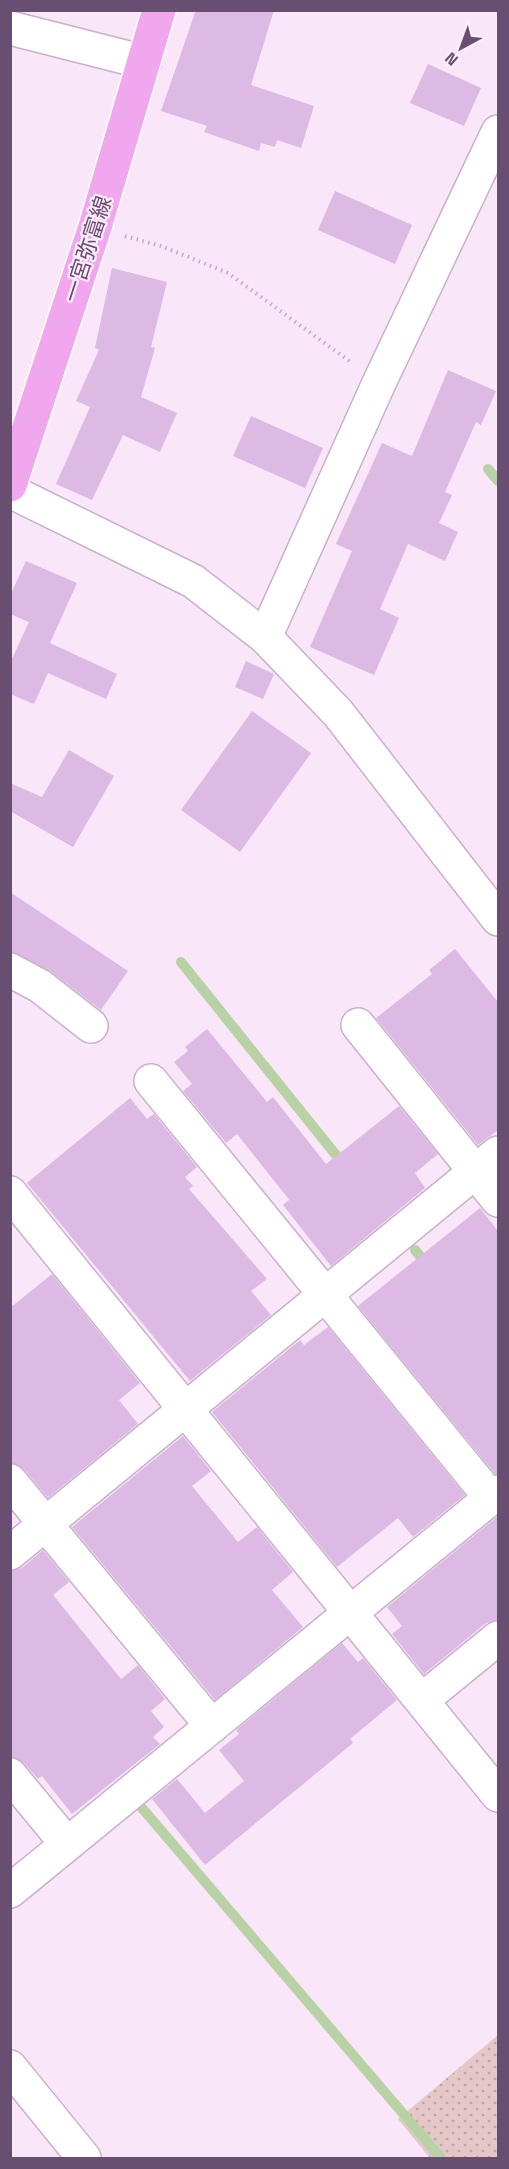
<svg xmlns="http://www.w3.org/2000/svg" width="509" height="2169" viewBox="0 0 509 2169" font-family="'Space Grotesk','Noto Sans JP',sans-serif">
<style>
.grass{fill:url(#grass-dots)}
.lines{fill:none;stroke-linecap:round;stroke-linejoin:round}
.stream{stroke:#b8d1a5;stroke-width:10}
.building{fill:#dcbae4}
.minor-casing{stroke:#c8b1cc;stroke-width:36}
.major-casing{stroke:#fff;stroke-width:36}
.path{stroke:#c7a5d0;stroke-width:4;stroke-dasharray:1.5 4.5;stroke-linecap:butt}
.minor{stroke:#fff;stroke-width:33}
.major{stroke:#f0a7ed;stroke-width:33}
.labels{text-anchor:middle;stroke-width:4.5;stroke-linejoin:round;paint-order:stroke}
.street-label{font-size:22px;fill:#684e70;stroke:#fdecfc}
</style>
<defs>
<pattern id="grass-dots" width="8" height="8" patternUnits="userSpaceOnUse" patternTransform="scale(1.5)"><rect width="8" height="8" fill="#e5c7c7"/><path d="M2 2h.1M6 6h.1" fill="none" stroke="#bda4a6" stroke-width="1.8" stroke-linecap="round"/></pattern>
</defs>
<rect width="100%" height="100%" fill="#f9e6f9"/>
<polygon class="grass" points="498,2035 498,2158 430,2158 398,2119"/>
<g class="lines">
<g class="stream">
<polyline points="488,469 498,481"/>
<polyline points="181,962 344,1165"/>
<polyline points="415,1250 428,1266"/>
<polyline points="142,1808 441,2158"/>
</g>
</g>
<g class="building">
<polygon points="196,10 274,10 251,85 314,106 301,148 277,140 275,147 261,143 259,151 204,132 207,126 161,111"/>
<polygon points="428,64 481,88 464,126 410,103"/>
<polygon points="335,191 412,225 395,264 318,230"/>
<polygon points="112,268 167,282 151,347 155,348 141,397 177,413 160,452 123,435 92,500 56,484 90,407 76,401 99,350 95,348"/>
<polygon points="448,370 496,391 481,425 476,422 445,492 452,495 439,523 458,532 445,561 408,544 380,609 399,618 374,675 310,647 352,551 336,544 382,443 412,456"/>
<polygon points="251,416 323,448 305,488 233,456"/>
<polygon points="26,561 77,583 50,643 117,674 106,699 48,673 34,704 10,694 10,663 29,622 10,614 10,596"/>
<polygon points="246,661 274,674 263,699 235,687"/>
<polygon points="252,711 311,753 240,852 181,810"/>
<polygon points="69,750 114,776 73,847 10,811 10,783 42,797"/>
<polygon points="10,892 128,971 101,1010 49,970 10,951"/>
<polygon points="455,949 498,1002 498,1130 478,1145 376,1018 432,974 429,970"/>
<polygon points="207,1029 267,1102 273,1097 326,1164 399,1106 438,1154 415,1173 425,1188 331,1266 283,1205 289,1200 287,1197 237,1134 226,1143 183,1091 192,1084 174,1062 188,1051 185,1047"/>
<polygon points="130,1098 147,1119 154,1114 197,1167 185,1177 193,1186 189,1189 267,1279 251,1291 271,1315 190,1381 27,1183"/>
<polygon points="480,1208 498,1231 498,1474 495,1474 358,1306"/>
<polygon points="52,1274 140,1383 119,1400 138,1424 48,1498 24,1469 10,1463 10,1308"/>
<polygon points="328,1327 465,1495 413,1537 398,1518 337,1567 212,1412 300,1340 304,1345"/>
<polygon points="183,1436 211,1471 192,1486 238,1542 257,1527 293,1572 272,1590 303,1627 215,1700 72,1527"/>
<polygon points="498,1516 498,1620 486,1623 424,1674 392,1634 402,1626 387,1607"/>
<polygon points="43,1550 69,1582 53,1595 121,1679 138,1665 165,1699 151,1711 164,1727 153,1737 160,1744 72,1814 42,1776 38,1779 24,1763 10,1757 10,1571 22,1568"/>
<polygon points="342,1643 358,1662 363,1658 397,1700 350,1739 353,1743 205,1865 152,1799 177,1779 205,1813 244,1781 219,1750 239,1734 236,1730"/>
</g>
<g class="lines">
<g class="minor-casing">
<g id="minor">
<polyline points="10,28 144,62"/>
<polyline points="10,491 193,581 265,637 338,713 498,919"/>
<polyline points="265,637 379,383 498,132"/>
<polyline points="10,970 40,986 91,1026"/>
<polyline points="358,1025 498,1200"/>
<polyline points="151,1081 491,1498"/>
<polyline points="10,1193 498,1795"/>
<polyline points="10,1481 212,1726"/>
<polyline points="10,1553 498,1153"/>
<polyline points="422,1700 498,1638"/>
<polyline points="10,1775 67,1844"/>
<polyline points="10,1891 498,1492"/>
<polyline points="10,2067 84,2158"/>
</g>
</g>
<g class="major-casing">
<polyline id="major" points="10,485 95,227 159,10"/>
</g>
<polyline class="path" points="125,236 161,246 228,273 352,363"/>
<use href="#minor" class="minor"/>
<use href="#major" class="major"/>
</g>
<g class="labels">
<g class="street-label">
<text transform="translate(87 249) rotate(-72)" y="8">一宮弥富線</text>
</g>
</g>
<rect width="509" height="2169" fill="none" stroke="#684e70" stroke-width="24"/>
<g transform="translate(461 48) rotate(221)" stroke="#fdecfc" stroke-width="4.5" paint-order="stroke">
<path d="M0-4.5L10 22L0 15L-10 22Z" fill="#684e70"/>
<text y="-9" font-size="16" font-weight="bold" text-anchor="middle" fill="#684e70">N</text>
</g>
</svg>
